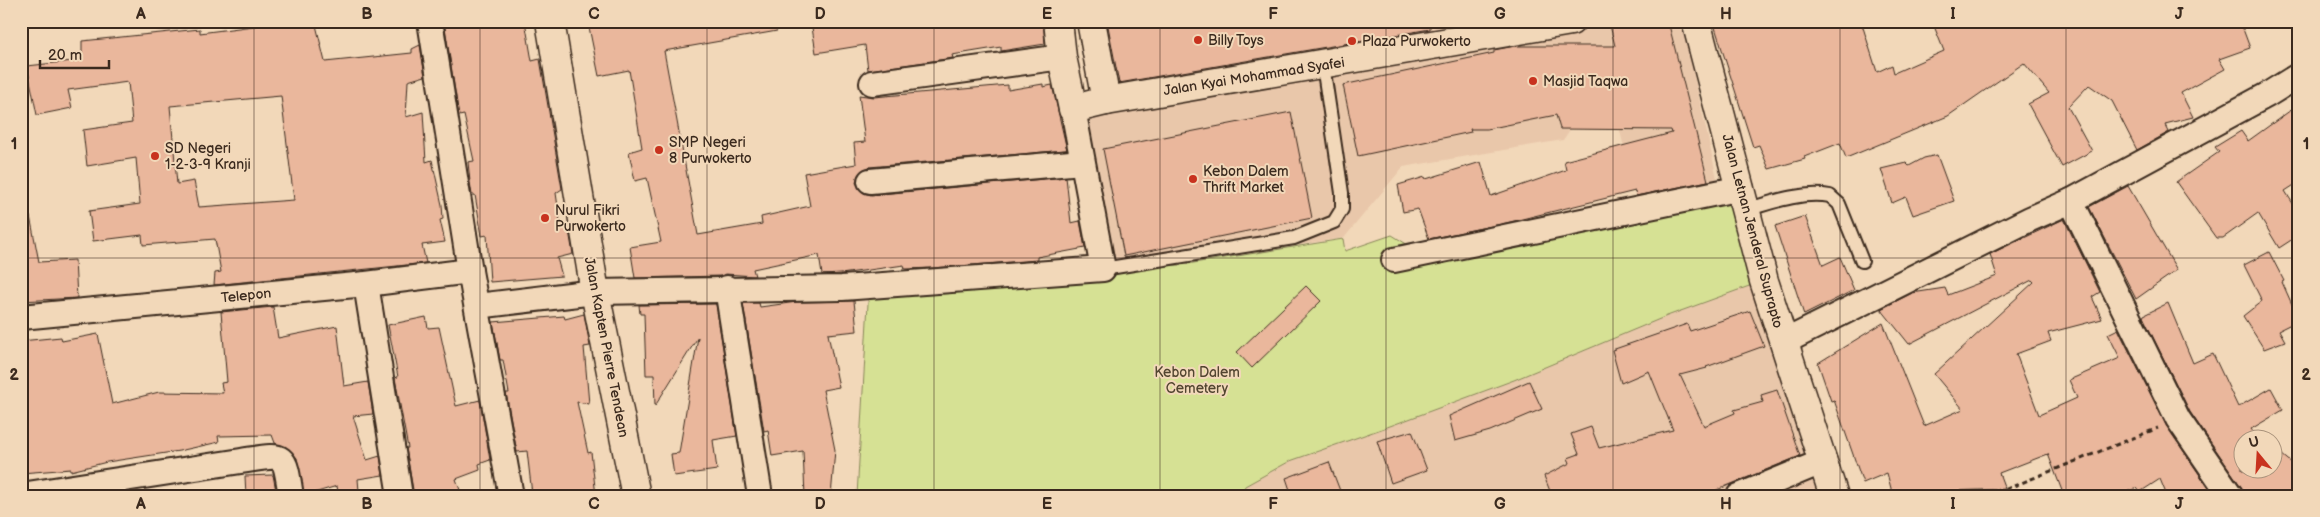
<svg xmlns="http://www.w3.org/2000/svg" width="2320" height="517" viewBox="0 0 2320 517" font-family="'Balsamiq Sans',sans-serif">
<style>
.built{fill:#e9c7aa}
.green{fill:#d6e194;stroke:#888659}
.building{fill:#eab79c;stroke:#3b2a1e;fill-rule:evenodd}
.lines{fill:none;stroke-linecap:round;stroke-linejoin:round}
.lane-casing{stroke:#3b2a1e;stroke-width:16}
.street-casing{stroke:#3b2a1e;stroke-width:28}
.secondary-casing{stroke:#3b2a1e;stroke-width:31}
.path{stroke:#3b2a1e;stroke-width:3;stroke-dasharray:5 4;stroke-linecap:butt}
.lane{stroke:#f2d8b9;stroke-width:12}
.street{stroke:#f2d8b9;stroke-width:24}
.secondary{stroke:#f2d8b9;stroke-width:28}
.grid{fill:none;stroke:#3b2a1e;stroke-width:1;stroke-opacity:0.55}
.poi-dot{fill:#c8321e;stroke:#f2d8b9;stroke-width:2}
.labels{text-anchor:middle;stroke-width:4;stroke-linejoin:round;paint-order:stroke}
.poi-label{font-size:14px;fill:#3b2a1e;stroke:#f2d8b9;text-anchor:start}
.street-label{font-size:14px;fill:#3b2a1e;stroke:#f2d8b9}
.park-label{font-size:14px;fill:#524530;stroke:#f2d8b9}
.neatline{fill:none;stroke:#3b2a1e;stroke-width:2}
.grid-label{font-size:16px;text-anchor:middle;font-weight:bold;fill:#3b2a1e}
</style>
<rect width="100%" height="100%" fill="#f2d8b9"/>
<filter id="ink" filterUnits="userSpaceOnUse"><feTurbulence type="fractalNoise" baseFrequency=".02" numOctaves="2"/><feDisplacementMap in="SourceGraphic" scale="10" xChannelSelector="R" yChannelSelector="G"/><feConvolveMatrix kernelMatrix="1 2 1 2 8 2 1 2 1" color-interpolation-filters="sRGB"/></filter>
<g filter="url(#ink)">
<g class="built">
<polygon points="1092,21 1682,21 1720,192 1639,207 1615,111 1575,122 1563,140 1403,167 1344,238 1115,273 1086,141 1101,79"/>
<polygon points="1763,281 1830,496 1239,496 1245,486 1290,461 1390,426 1514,380 1667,316"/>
</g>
<polygon class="green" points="1740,188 1763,281 1667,316 1514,380 1390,426 1290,461 1245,486 1239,496 857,496 869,286 1103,269 1181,265 1343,239 1345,251 1392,235 1434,261"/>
<g class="building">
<path d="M292,21h23l10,41 87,-9v-4l8,-4 5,31 -17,5 -2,36 17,-5 3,50 6,-2 10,45 1,14 -3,1 5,22 -23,3 4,18 -212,22 1,-12 6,-1 -6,-33 -72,6 -1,-10 -49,6 -4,-30 51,-7 -4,-46 -49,8 -4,-36 49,-7 -4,-41 -60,8 4,18 -35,7 -10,-49 55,-6v-19l118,-12v4zM281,96l13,104 -95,7 -5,-26 -17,3 -7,-78z"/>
<polygon points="444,21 525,21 532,61 540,59 562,189 556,193 561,228 568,225 573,254 557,258 562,276 490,282 487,235 482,236 475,195 472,195 470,182 468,162 474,161 464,115 459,116"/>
<polygon points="616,21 776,21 777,31 664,51 698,235 762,224 761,217 810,206 804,173 856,164 854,143 865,142 859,95 874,97 1008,85 1008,90 1043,84 1043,87 1052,85 1067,150 869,167 863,170 858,175 856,183 864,193 871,195 1066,177 1071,223 1080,221 1085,248 1037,257 1037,260 933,268 905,269 904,265 841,274 822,275 819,255 753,269 755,276 725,274 721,276 635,278 630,247 661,242 647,178 635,181 629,152 642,148 629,70 599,76 589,27"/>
<polygon points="811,21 1043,21 1045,44 1001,51 1001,47 952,55 953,58 868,70 865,45 816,53"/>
<polygon points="1107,21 1430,21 1430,29 1119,83"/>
<polygon points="1609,21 1668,21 1708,181 1636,196 1635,191 1506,223 1429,239 1418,209 1403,212 1398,185 1425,177 1426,179 1481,162 1491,196 1566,170 1564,161 1672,133 1671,130 1560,129 1556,115 1487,129 1470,129 1471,132 1358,156 1343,85 1494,53 1494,50 1515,46 1615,46"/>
<polygon points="1713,21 1861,21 1877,72 1892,65 1894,73 1944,51 1932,21 2240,21 2250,48 2219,59 2225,69 2181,93 2193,117 2165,124 2169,132 2137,150 2112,101 2089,85 2068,107 2092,151 2062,167 2028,104 2049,93 2024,63 1948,116 1846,158 1840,143 1804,157 1805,159 1769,169 1759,145 1753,147"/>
<polygon points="2291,110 2299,120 2299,182 2285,191 2299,213 2299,235 2279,248 2258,213 2223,238 2216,238 2176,182 2219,152 2215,147 2241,131 2248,141"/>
<polygon points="1291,112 1312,218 1124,256 1103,149"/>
<polygon points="1937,155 1954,201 1913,215 1906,197 1892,203 1881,169 1906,163 1909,166 1924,158"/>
<polygon points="2128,186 2177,270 2136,299 2089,207"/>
<polygon points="30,216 39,262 75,260 77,298 21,301 21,217"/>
<polygon points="1805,216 1823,265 1840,257 1854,290 1804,315 1775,226"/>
<polygon points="2064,219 2100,292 2092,297 2102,319 2048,333 2051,341 2016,354 2039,415 2077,398 2069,380 2120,358 2108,334 2118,329 2166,425 2214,496 2167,496 2160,479 2140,492 2137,488 2115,496 2064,496 2048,454 1999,473 2005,489 1948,491 1939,496 1893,496 1887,473 1863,483 1834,400 1831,401 1818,363 1883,323 1924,426 1963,409 1934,374 2034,282 2032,280 1909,344 1881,309 1912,293 1945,288 1948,295 1997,276 1990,254"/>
<polygon points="2269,252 2284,281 2282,282 2299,320 2279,330 2285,341 2264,349 2243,316 2262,301 2244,265"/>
<polygon points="1306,286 1321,301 1252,368 1237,352"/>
<polygon points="854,301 857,331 828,334 839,387 823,390 835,450 831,496 805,496 803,451 772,456 768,430 764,431 743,303 759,303 760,307 797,302"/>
<polygon points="2168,303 2193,363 2213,354 2238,407 2271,388 2283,410 2251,429 2259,440 2242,440 2242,470 2272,470 2272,457 2274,459 2281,454 2299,469 2299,496 2245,496 2242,488 2190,412 2143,317 2144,315"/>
<polygon points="716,304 737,436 713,440 717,470 674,476 671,454 679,453 698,337 655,406 654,375 646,375 644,314 640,314 639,305"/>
<polygon points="273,307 278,338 337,326 344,386 368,382 373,414 353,416 367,460 380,456 383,475 358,479 359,491 338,492 337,486 304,496 297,458 290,450 275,443 272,435 218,436 219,442 179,451 107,462 71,471 71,469 21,473 21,341 61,337 62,341 98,334 112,404 159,392 223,393 221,383 227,382 221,312"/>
<polygon points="1750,311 1764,346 1706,367 1707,368 1680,375 1704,426 1735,413 1734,410 1763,402 1761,395 1777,390 1800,456 1702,496 1552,496 1544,476 1570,463 1568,458 1579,454 1571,434 1591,427 1599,448 1673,430 1649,371 1621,383 1612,350 1687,324 1690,331"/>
<polygon points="584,314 590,346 584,347 589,404 577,402 588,453 591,452 596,496 532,494 527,451 517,452 506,393 509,393 503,360 500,360 493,322 564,316 565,319"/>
<polygon points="426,317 428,328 439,327 456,406 480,400 490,460 479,464 480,470 456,479 460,490 444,496 414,496 406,448 408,448 395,378 398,377 388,325"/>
<polygon points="1529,381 1542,409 1490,431 1455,441 1449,416"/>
<polygon points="1412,431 1427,470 1391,483 1377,441"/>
<polygon points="1329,462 1342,496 1292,496 1286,478"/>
<polygon points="273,475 277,496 246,496 245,476"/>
</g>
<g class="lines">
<g class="lane-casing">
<g id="lane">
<path d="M1746,210c26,-8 57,-19 84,-14l9,8 23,57"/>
<polyline points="1103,269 1294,238 1334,222 1342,209 1342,193 1323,65"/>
</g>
</g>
<g class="street-casing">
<g id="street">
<polyline points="430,21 470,271 511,496"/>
<polyline points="872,83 1062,57"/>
<polyline points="870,181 1082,162"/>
<polyline points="2071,201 2178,419 2231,496"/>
<polyline points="1394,260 1741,188"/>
<polyline points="366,284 400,496"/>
<polyline points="727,288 760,496"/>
<polyline points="477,306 595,292 842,288 1103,269 1073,109"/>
<polyline points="21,317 366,284 470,271"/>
<polyline points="1784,342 2030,219 2071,201 2267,95 2299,75"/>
<path d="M21,495l220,-34c45,-7 43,-10 50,35"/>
<polyline points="1739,496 1824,461"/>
</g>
</g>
<g class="secondary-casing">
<g id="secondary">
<polyline points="550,21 595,292 636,496"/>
<polyline points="1058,21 1062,57 1073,109 1106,101 1571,21"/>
<polyline points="1091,21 1106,101"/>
<polyline points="1696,21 1764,281 1834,496"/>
</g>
</g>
<polyline class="path" points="1989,496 2158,428"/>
<use href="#lane" class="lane"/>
<use href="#street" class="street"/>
<use href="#secondary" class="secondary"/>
</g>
</g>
<path class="grid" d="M254,21v475M480,21v475M707,21v475M934,21v475M1160,21v475M1386,21v475M1613,21v475M1840,21v475M2066,21v475M21,258h2278"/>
<g class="poi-dot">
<circle cx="1198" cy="40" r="5"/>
<circle cx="1352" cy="41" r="5"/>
<circle cx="1533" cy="81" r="5"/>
<circle cx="659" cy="150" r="5"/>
<circle cx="155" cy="156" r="5"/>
<circle cx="1193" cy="179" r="5"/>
<circle cx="545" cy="218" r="5"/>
</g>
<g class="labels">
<g class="poi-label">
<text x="1208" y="45">Billy Toys</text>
<text x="1362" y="46">Plaza Purwokerto</text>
<text x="1543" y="86">Masjid Taqwa</text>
<text x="669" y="147">SMP Negeri<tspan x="669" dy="16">8 Purwokerto</tspan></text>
<text x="165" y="153">SD Negeri<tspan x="165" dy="16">1-2-3-9 Kranji</tspan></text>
<text x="1203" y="176">Kebon Dalem<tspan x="1203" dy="16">Thrift Market</tspan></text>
<text x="555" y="215">Nurul Fikri<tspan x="555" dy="16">Purwokerto</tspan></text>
</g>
<g class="street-label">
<text transform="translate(1254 76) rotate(-9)" y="5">Jalan Kyai Mohammad Syafei</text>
<text transform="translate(1753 231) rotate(75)" y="5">Jalan Letnan Jenderal Suprapto</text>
<text transform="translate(246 295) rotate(-6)" y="5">Telepon</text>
<text transform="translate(607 347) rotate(79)" y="5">Jalan Kapten Pierre Tendean</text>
</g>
<g class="park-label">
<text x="1197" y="377">Kebon Dalem<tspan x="1197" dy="16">Cemetery</tspan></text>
</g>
</g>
<rect width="2320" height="517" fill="none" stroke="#f2d8b9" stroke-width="55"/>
<g transform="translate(2258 454) rotate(342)"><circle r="24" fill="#f2d8b9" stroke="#a9927b"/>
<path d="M0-4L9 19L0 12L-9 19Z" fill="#c8321e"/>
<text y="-8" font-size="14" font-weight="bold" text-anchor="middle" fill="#3b2a1e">U</text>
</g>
<path d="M40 60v8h69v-8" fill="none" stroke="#3b2a1e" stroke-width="2.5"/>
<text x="48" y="60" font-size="15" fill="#3b2a1e" stroke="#f2d8b9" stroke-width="4" paint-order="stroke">20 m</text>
<rect x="28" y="28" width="2264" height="462" class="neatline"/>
<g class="grid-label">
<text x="141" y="19">A</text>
<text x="367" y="19">B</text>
<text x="594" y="19">C</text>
<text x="820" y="19">D</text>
<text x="1047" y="19">E</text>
<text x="1273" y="19">F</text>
<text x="1500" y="19">G</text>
<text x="1726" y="19">H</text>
<text x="1953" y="19">I</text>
<text x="2179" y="19">J</text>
<text x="14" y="149">1</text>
<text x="2306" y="149">1</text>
<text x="14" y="380">2</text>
<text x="2306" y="380">2</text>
<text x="141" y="509">A</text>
<text x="367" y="509">B</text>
<text x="594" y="509">C</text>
<text x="820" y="509">D</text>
<text x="1047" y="509">E</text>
<text x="1273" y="509">F</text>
<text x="1500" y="509">G</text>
<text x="1726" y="509">H</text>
<text x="1953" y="509">I</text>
<text x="2179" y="509">J</text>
</g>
</svg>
